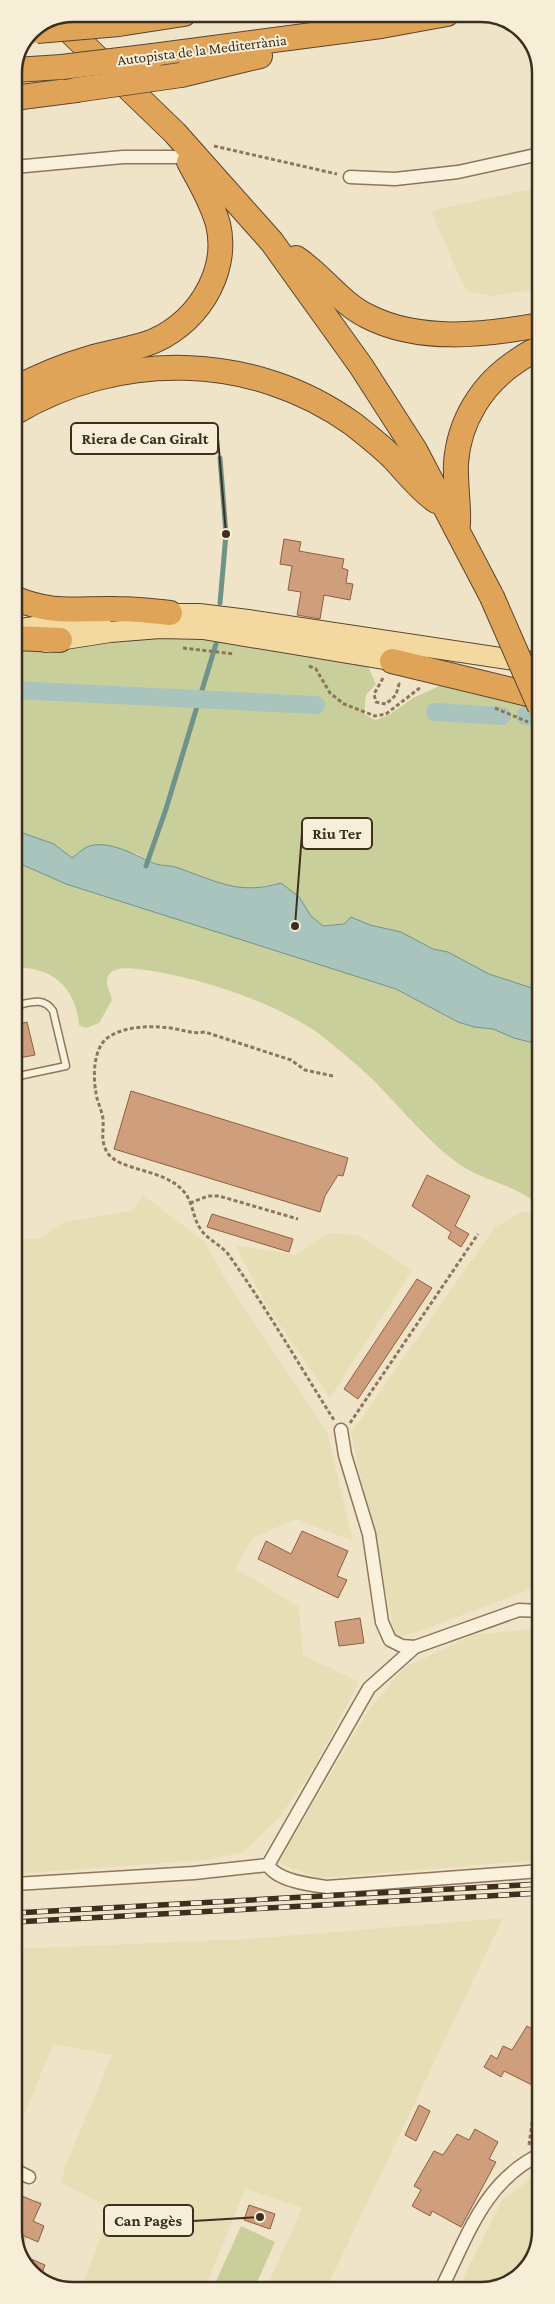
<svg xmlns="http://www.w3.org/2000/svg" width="555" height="2304" viewBox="0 0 555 2304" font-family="'Crimson Pro',serif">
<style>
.farmland{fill:#e6deb5}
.green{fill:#c9cf9b}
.water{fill:#a9c4bc;stroke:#6f938a}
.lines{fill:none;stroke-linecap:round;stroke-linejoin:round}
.stream{stroke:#6f938a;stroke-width:5}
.canal{stroke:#a9c4bc;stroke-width:18}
.building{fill:#cf9f7d;stroke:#8d5f41}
.lane-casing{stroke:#8d765c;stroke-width:9}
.street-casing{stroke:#8d765c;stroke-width:15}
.primary-casing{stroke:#5b4430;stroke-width:22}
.highway-casing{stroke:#5b4430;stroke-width:26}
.path{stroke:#8d765c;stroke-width:3;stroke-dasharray:4 2.5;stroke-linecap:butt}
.lane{stroke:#faf1dc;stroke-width:6}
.street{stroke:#faf1dc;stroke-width:12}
.primary{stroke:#f3d9a0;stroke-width:20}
.highway{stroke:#e0a458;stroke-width:24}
.rail-casing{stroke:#3d2e20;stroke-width:5.5}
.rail{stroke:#f7eed8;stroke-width:4;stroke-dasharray:11;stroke-linecap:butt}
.highway-bridge-casing{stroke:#5b4430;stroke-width:26;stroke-linecap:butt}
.highway-bridge{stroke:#e0a458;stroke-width:24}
.labels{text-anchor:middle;stroke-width:4;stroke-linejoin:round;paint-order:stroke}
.street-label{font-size:15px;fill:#3d2e20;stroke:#f7eed8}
.rim{fill:none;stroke:#3d2e20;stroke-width:2.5}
.leader{fill:none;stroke:#3d2e20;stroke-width:2}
.callout-dot{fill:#3d2e20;stroke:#f7eed8;stroke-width:2}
.callout{fill:#f7eed8;stroke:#3d2e20;stroke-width:2}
.callout-label{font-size:16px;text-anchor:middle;font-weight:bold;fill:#3d2e20}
</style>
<rect width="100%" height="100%" fill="#f0e4c8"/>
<g class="farmland">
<polygon points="540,187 540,289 494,296 466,291 431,211"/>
<polygon points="143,1195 204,1241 230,1287 327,1432 353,1541 296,1519 253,1538 235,1568 299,1607 303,1655 359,1682 313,1769 279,1818 244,1852 206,1860 15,1874 14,1238 38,1239 64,1222 133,1211"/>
<polygon points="524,1211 541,1216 541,1585 420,1631 396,1638 351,1433 495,1227"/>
<polygon points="327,1233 358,1235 412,1270 330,1398 267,1306 235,1245 296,1255"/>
<polygon points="541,1628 541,1860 318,1878 278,1863 366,1714 403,1668 473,1635"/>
<polygon points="503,1918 326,2289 266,2289 302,2208 245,2189 204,2290 80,2290 112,2209 61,2183 65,2167 112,2055 53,2044 15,2138 15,1949 248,1939"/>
<polygon points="541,2171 541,2231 527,2270 493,2289 458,2289 502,2200"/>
</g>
<g class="green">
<polygon points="160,635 192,636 368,666 376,684 366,695 364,714 375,720 389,715 413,698 444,684 540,707 541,991 489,974 448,952 433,949 401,932 370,925 351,918 344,924 323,926 311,916 299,897 281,883 248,889 220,884 174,867 157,864 137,854 88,846 72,858 54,844 14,830 14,652"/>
<path d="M14,861l72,30 107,32 203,66 62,33 16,5 19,2 21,9 27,7v160c-13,-8 -26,-16 -40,-21 -15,-6 -32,-12 -45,-22 -36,-27 -63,-65 -97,-95 -14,-12 -29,-25 -44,-36 -46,-31 -123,-56 -178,-62 -10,-1 -30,-3 -30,13 0,5 4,12 5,18l-13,23 -13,5 -7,-3c-3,-37 -27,-59 -65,-57z"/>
<polygon points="35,2200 42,2202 21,2252 15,2242 15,2232 24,2224"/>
<polygon points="241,2226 275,2242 254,2289 212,2290"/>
</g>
<path class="water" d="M14,830l40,14 18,14c5,-3 10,-9 15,-11 21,-9 51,10 69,17 6,2 13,1 19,3 40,13 62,29 106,16l18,14 12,19 12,10 21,-2 7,-7 19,8 31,7 32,17 15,3 41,22 52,17v54l-27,-7 -21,-9 -19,-2 -16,-5 -62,-33 -330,-105 -52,-23z"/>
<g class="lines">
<g class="stream">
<polyline points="14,327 18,328"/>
<polyline points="220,458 226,534 220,603"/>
<polyline points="146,866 166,809 216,644"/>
</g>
<g class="canal">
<polyline points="14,690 316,705"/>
<polyline points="435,712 502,716"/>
<polyline points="525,716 535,717"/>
</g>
</g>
<g class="building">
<polygon points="284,539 301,542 299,551 344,559 342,568 348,570 346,583 353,584 350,600 324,595 320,619 297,615 301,592 288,590 292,566 280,564"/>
<polygon points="27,1022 35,1055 14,1059 14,1025"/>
<polygon points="131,1091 348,1158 343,1176 338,1175 325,1196 320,1212 114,1149"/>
<polygon points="427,1175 470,1196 455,1226 469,1234 461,1247 448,1238 451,1232 412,1206"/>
<polygon points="212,1214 293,1239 289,1252 207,1227"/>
<polygon points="417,1279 432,1288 358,1399 344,1389"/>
<polygon points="302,1531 348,1551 337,1576 347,1580 338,1598 258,1559 266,1541 291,1554"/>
<polygon points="360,1618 364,1643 339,1646 335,1622"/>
<polygon points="527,2026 541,2034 541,2081 538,2088 504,2071 501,2077 484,2067 491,2055 497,2059 503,2046 512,2050"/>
<polygon points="419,2105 430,2111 416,2141 405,2135"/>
<polygon points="475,2129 498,2142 489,2159 496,2162 461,2227 432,2211 430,2216 412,2206 421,2190 414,2186 434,2151 443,2155 457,2134 469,2140"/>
<polygon points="15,2193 41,2204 33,2221 44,2226 38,2242 15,2232"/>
<polygon points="249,2205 275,2214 270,2229 244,2220"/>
<polygon points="22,2255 45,2265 40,2278 34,2275"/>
</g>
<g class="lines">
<g class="lane-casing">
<path id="lane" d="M14,1006c15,-3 29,-10 39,5l13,55 -52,11"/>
</g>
<g class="street-casing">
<g id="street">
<polyline points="14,167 123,157 186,157"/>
<polyline points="350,177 395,179 458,172 540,154"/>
<polyline points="341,1430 345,1455 369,1534 382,1622 390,1640 402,1646 415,1647"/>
<polyline points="268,1865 369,1688 415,1647 519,1610 541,1611"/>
<path d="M268,1865c9,16 43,20 59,22l214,-16"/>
<polyline points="15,1884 194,1873 268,1865"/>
<polyline points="15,2170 29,2177"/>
<path d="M441,2289c27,-53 43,-108 100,-135"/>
</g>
</g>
<g class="primary-casing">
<g id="primary">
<polyline points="154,614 199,614 248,620 534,663"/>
<polyline points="14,630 102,617"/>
<polyline points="46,642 110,632 160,628 203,629 408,663"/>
</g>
</g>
<g class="highway-casing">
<g id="highway">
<polyline points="58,20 175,133 272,242 361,366 415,450 492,597"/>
<polyline points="119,24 184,14"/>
<polyline points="153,56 381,26 447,14"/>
<polyline points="15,70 62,67"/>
<polyline points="181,75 260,56"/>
<polyline points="14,98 76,90"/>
<path d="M296,258c26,17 43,44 71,58 52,27 118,19 173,9"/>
<path d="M14,389c23,-12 48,-23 73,-30 20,-6 40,-9 59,-15 48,-16 84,-69 72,-120 -6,-21 -18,-42 -29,-62"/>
<path d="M14,413c105,-63 239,-61 339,11 14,11 28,22 40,34 14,15 26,31 43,43"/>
<path d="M458,524c1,-20 -3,-41 -2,-61 3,-42 26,-79 61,-102 7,-5 14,-10 23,-12"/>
<path d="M14,598c40,17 62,10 102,11 18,0 36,2 54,4"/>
<polyline points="14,638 60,640"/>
<polyline points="392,661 540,697"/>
<polyline points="534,663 540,663"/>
</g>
</g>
<g class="path">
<polyline points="214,146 337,174"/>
<polyline points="183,648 234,654"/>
<polyline points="309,666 316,669 330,693 344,704 375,716 386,714 421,687"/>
<polyline points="383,678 374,694 376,702 386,704 396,695 399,684 396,683"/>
<polyline points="495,708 528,722"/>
<path d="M333,1076l-28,-6 -14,-10 -86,-28c-12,2 -18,-1 -29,-3 -20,-4 -53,-4 -70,10 -13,12 -13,38 -10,54 1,9 6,17 7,26 1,12 -3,21 4,33 12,20 59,16 78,41 8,10 8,25 15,35 6,11 20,16 28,26 38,53 71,111 106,166"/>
<polyline points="190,1203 208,1196 219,1196 298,1219"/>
<polyline points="350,1423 478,1234"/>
<polyline points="529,2145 533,2116 541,2099"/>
</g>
<use href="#lane" class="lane"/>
<use href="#street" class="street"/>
<use href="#primary" class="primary"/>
<use href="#highway" class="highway"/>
<g class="rail-casing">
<g id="rail">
<polyline points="15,1913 541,1884"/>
<polyline points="15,1922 541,1893"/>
</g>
</g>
<use href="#rail" class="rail"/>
<g class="highway-bridge-casing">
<g id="highway-bridge">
<polyline points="37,31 119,24"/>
<polyline points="62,67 153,56"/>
<polyline points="76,90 181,75"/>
<polyline points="492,597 540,707"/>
</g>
</g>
<use href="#highway-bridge" class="highway-bridge"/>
</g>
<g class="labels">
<g class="street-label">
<text transform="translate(202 50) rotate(-7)" y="5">Autopista de la Mediterrània</text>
</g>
</g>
<path d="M0 0H555V2304H0ZM73 22H481A51 51 0 0 1 532 73V2231A51 51 0 0 1 481 2282H73A51 51 0 0 1 22 2231V73A51 51 0 0 1 73 22Z" fill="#f7eed8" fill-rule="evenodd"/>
<path class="rim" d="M73 22H481A51 51 0 0 1 532 73V2231A51 51 0 0 1 481 2282H73A51 51 0 0 1 22 2231V73A51 51 0 0 1 73 22Z"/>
<path class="leader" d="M226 534L218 438M295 926L302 833M260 2217L193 2221"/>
<g class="callout-dot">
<circle cx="226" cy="534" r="5"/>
<circle cx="295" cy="926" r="5"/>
<circle cx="260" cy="2217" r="5"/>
</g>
<g class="callout">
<rect x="71" y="423" width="147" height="31" rx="5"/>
<rect x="302" y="818" width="70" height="31" rx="5"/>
<rect x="104" y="2205" width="89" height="31" rx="5"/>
</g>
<g class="callout-label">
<text x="145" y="444">Riera de Can Giralt</text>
<text x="337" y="839">Riu Ter</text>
<text x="148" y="2226">Can Pagès</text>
</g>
</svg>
